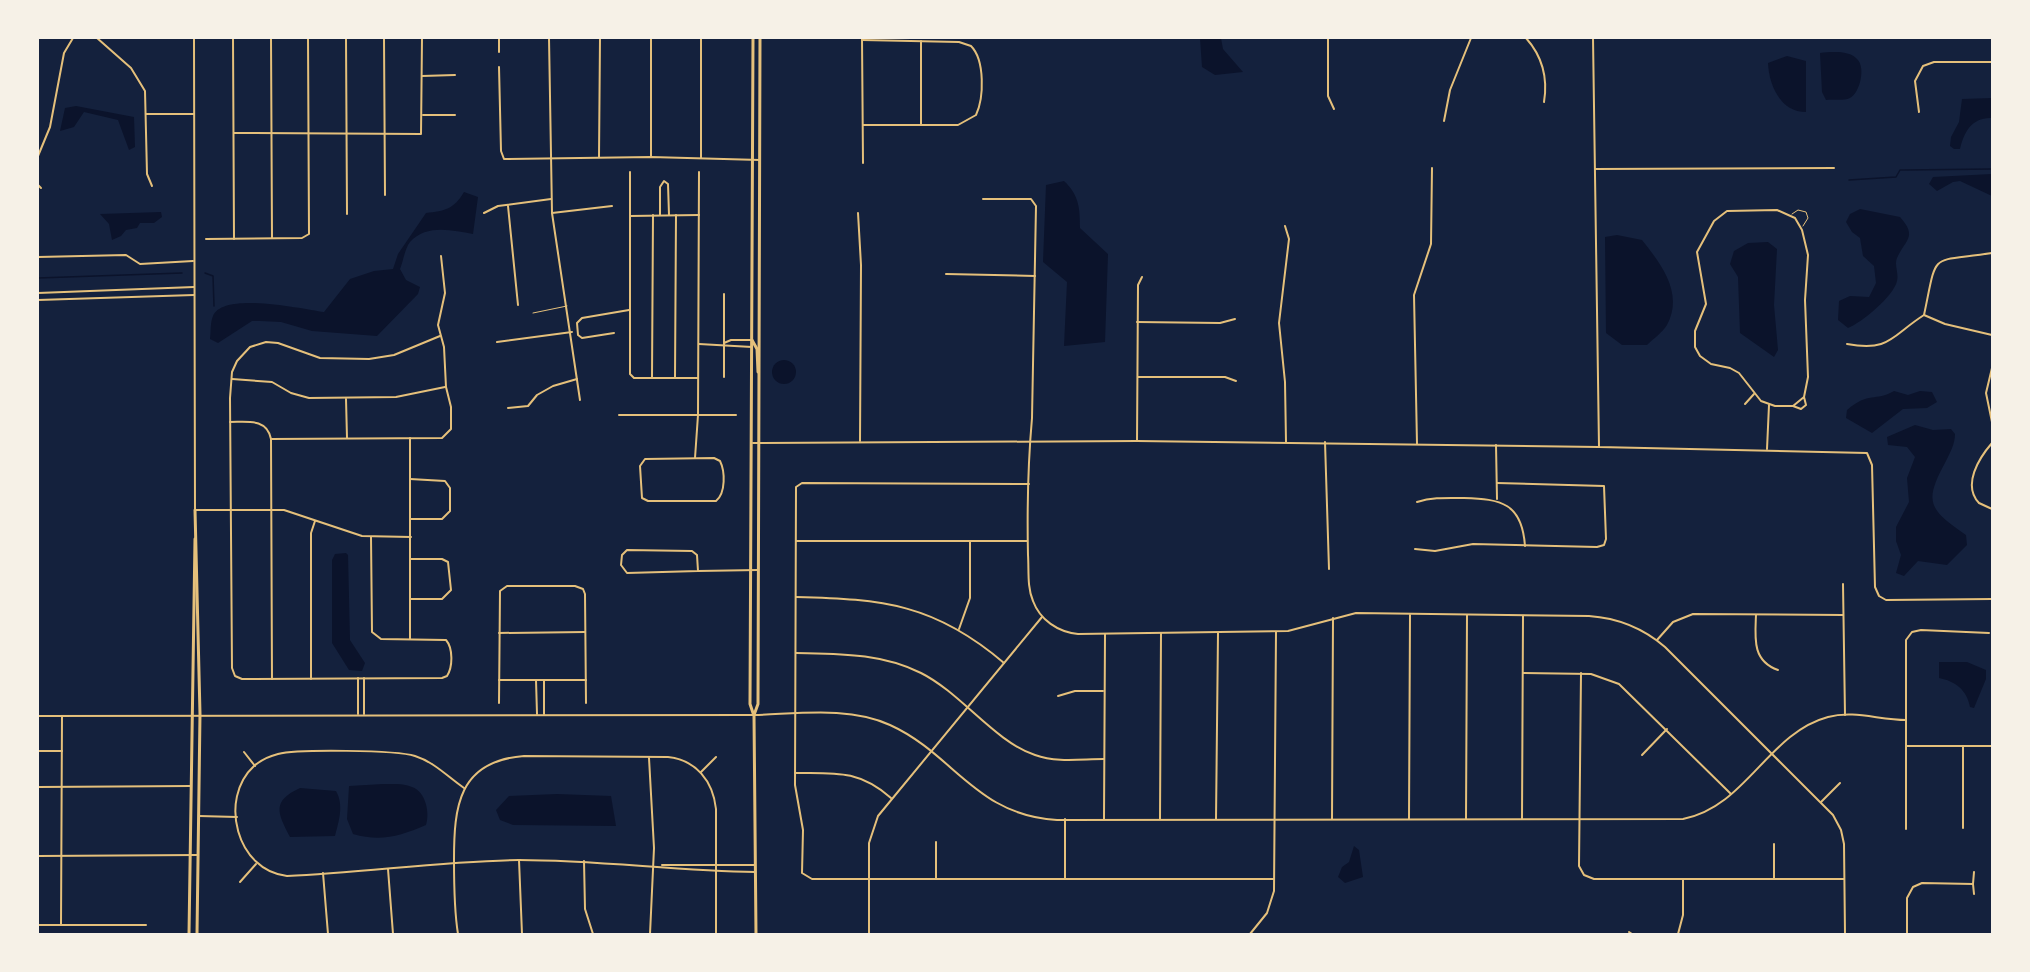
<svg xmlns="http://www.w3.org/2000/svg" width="2030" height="972" viewBox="0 0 2030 972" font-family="'Asap Condensed',sans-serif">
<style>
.water{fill:#0b132b}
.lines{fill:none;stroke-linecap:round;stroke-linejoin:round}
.stream{stroke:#0b132b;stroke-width:1.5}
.service{stroke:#e5c07b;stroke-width:1}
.minor{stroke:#e5c07b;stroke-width:2}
.tertiary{stroke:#e5c07b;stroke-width:2}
.secondary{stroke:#e5c07b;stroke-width:3}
</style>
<rect width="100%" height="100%" fill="#14213d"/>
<g class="water">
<polygon points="1200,38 1221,38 1223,49 1243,72 1215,75 1202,67"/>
<path d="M1820,53c11,-1 29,-3 37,6 9,8 3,34 -7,39 -6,3 -17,1 -24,2l-4,-8z"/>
<path d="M1787,56l19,5v51c-25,0 -37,-26 -38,-49z"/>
<path d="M1992,98v20c-20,-1 -28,14 -32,31h-6l-4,-3 1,-9 8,-15 3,-23z"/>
<polygon points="76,106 134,117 135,147 129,150 118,120 84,112 74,127 60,131 65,108"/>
<polygon points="1992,174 1992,196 1960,181 1953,182 1937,191 1929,184 1933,177"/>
<path d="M1064,181c15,14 16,27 16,47l28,26 -3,88 -41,4 3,-64 -24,-20 3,-77z"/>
<path d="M464,192l14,5 -5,37c-21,-4 -47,-10 -63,8 -5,6 -7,20 -10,27l6,11 14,7 -2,7 -41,42 -65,-5 -31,-9 -21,-1h-8l-34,22 -8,-4c1,-7 0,-16 3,-23 10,-25 89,-7 111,-4l26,-33 24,-8 19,-2 5,-15 28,-41c19,-2 28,-4 38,-21z"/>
<path d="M1860,209l40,8c18,20 5,23 -3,41 -3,7 2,15 0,23 -3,15 -36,42 -49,47l-10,-8 1,-19 11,-5 19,1 7,-14 -2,-17 -11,-10 -3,-18 -8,-6 -6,-10 4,-8z"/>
<polygon points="161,212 162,217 154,223 140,223 137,228 126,230 121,236 112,240 109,224 100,214"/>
<path d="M1617,235l25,5c19,24 42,53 25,85 -4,7 -14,14 -20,20h-25l-16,-12 -1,-96z"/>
<polygon points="1768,242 1777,249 1774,305 1778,350 1774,357 1740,333 1738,277 1730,264 1734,251 1748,243"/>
<circle cx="784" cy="372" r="12"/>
<path d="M1894,391l14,4 12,-4 12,1 5,10 -10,6 -24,1 -31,24 -26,-15 1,-8c22,-19 28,-8 47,-19z"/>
<path d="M1915,425l18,5 18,-1 4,5c0,10 -5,19 -9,27 -23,42 -17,48 20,74l1,10 -20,20 -29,-4 -14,15 -8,-3 5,-18 -5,-14v-14l13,-25 -2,-24 8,-21 -8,-10 -19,-2 -1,-8z"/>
<polygon points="346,553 348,555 350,640 365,663 362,671 349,670 332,643 332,560 335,554"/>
<path d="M1939,662h28l19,8v9l-12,29 -4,-1c-3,-17 -15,-26 -31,-29z"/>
<path d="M383,784c8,0 21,-1 29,3 14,5 18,26 14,38 -26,11 -45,17 -73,9l-6,-15 2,-33z"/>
<path d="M300,788l36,3c8,14 3,30 -1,45l-45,1c-13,-25 -18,-36 10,-49z"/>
<polygon points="557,794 611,796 616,826 513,825 500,820 496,810 509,796"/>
<polygon points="1354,846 1359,850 1363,877 1345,883 1338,877 1342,867 1349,862"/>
</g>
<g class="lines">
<g class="stream">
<polyline points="1849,180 1896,177 1900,170 1905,170 1992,169"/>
<polyline points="205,273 213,276 214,306"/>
<polyline points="38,278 182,273"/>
</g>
<g class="service">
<polyline points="1792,214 1798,210 1806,212 1808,218 1803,226"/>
<polyline points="533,313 567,306"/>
</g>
<g class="minor">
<polyline points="97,38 131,68 145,91 147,174 152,186"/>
<polyline points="233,38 234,239"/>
<polyline points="271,38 272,238"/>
<polyline points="346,38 347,214"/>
<polyline points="384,38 385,195"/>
<polyline points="499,38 499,52"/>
<polyline points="549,38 552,213 580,400"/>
<polyline points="651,38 651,157"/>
<polyline points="862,38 863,163"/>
<polyline points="1264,38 1275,38"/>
<polyline points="1328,38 1328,96 1334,109"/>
<path d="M1526,38c16,18 22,40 18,64"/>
<polyline points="1593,38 1599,447 1867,453 1872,465 1875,587 1879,596 1886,600 1992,599"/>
<path d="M862,40l97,2 12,4c14,14 13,52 5,69l-18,10h-95"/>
<polyline points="921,41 921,125"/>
<polyline points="499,67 501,151 504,159 651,157 760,160"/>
<polyline points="422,76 455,75"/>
<polyline points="1919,112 1915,81 1923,66 1934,62 1992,62"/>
<polyline points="146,114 194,114"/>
<polyline points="423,115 455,115"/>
<polyline points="1444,121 1450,90 1471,38"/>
<polyline points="234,133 421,134 422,38"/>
<polyline points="38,156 50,127 64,53 73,38"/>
<polyline points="599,157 600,38"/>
<polyline points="701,158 701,38"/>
<polyline points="1595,169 1834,168"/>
<polyline points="630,172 630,374 634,378 698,378"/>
<polyline points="38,185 41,188"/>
<path d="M983,199h48l5,7 -4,212c-4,45 -5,91 -4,137 1,15 -1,32 5,46 7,19 25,31 45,33l210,-3 68,-18 233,3c29,2 54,12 76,31l168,168 8,15 3,14 1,90"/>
<polyline points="508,206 518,305"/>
<polyline points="484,213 498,206 551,199"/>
<polyline points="552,213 612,206"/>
<polyline points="858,213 861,265 860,441"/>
<polyline points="660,215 660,187 664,181 668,184 669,215"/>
<polyline points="630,216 699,215"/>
<polyline points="1285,226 1289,239 1279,323 1285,382 1286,442"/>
<polyline points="206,239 302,238 309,234 308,38"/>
<polyline points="38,257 126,255 140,264 193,261"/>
<polyline points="946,274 1035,276"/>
<path d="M1924,315c14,-66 4,-52 68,-62"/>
<polyline points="1137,322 1220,323 1235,319"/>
<polyline points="614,333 582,338 578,335 577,323 582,318 629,310"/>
<polyline points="497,342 572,332"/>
<polyline points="724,343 731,340 752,340"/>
<polyline points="699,344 752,347"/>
<path d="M1847,344c43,8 44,-8 77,-29l21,9 47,11"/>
<polyline points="1992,368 1986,393 1992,422"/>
<polyline points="724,377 724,294"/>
<polyline points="1138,377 1225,377 1236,381"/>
<polyline points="652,378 653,215"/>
<polyline points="675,378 676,215"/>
<polyline points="232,379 272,382 291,393 309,398 396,397 445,387"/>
<polyline points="346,399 347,438"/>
<polyline points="1745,404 1754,394"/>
<polyline points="1793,406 1804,397 1808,377 1805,300 1808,255 1802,230 1795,218 1777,210 1727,211 1714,221 1697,252 1706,304 1695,331 1695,347 1700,356 1711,364 1730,368 1739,373 1761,401 1775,406 1793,406 1801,409 1806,405 1804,397"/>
<polyline points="508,408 528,406 537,395 553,386 577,379"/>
<polyline points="619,415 736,415"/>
<path d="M230,422c17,0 37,-4 41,17l1,240"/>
<polyline points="271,439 442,438 451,429 451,407 446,387 444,347 438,325 445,293 441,256"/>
<polyline points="1137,441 1138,285 1142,277"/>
<polyline points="1325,442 1329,569"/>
<path d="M1992,443c-13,15 -30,42 -13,60l13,6"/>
<polyline points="1417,444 1414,295 1431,244 1432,168"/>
<polyline points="1496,445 1497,499"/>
<polyline points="1767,449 1769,405"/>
<polyline points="695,458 698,415 699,172"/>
<path d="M714,458l6,3c5,10 6,32 -4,40h-68l-6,-3 -2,-32 5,-7z"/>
<polyline points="410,479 445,481 450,488 450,511 442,519 411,519"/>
<polyline points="1029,484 802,483 796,487 795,785 803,830 802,873 812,879 1274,879"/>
<path d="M1417,502c16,-5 30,-4 47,-4 37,1 58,5 61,48"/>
<polyline points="195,510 284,510 362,536 411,537"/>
<path d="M371,537l1,95 9,7 65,1c7,8 7,27 1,36l-5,2 -200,1 -7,-3 -3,-8 -2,-270 2,-26 5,-11 13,-14 16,-5 12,1 42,15 49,1 25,-4 46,-19"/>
<polyline points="796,541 1027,541"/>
<polyline points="1415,549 1435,551 1473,544 1597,547 1604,545 1606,539 1604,486 1497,483"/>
<polygon points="627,550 692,551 697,555 698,571 627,573 621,565 622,555"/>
<polyline points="698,571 758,570"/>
<polyline points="1843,584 1845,715"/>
<path d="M796,597c87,2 139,7 208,66"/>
<polyline points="411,599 442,599 451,590 448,562 442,559 411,559"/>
<path d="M1756,615c-1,23 -4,46 22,55"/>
<polyline points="959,629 970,598 970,541"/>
<polyline points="499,633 585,632"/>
<polyline points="410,639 410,438"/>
<polyline points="1657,640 1673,622 1693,614 1843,615"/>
<path d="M796,653c43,1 85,0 125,20 40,20 74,69 114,82 22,8 46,4 69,4"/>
<polyline points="1523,673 1591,674 1619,684 1731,794"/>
<polyline points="1581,673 1579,866 1584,875 1594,879 1844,879"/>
<polyline points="358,678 358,714"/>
<polyline points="364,678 364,714"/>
<polyline points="311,679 311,533 315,521"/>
<polyline points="499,680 586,680"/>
<polyline points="536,680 537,714"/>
<polyline points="544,681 544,714"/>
<polyline points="1058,696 1075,691 1103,691"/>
<polyline points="499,703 500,591 507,586 575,586 583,589 585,594 586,703"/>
<path d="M754,715c43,-1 95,-9 136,10 64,29 85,90 167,95l626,-1c63,-12 85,-86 145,-102 26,-7 51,3 78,3"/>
<polyline points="1906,746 1992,746"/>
<polyline points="38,751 62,751"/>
<polyline points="244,752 255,766"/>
<polyline points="1642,755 1667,729"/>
<polyline points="649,758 654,848 650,934"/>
<polyline points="701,772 716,757"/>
<path d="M795,773c41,0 64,-3 96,25"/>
<polyline points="38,787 191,786"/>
<path d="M464,788c-16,-11 -30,-26 -49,-32 -19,-6 -118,-7 -137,-2 -8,2 -17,6 -24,12 -36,33 -17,105 33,110 77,-3 154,-15 232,-16 79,0 157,11 236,12"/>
<polyline points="1821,802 1840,783"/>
<polyline points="199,816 237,817"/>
<polyline points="1104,819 1105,634"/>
<polyline points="1160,819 1161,633"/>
<polyline points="1216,819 1218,633"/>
<polyline points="1332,819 1333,618"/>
<polyline points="1409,819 1410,615"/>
<polyline points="1466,819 1467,615"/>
<polyline points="1522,819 1523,616"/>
<polyline points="1963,828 1963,746"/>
<polyline points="1906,829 1906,640 1912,632 1921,630 1989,633"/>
<polyline points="38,856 198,855"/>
<polyline points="519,860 522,934"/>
<polyline points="584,861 585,909 593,934"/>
<polyline points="662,865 755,865"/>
<polyline points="388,869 393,934"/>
<polyline points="323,873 328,934"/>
<polyline points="936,879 936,842"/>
<polyline points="1065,879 1065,819"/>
<polyline points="1774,879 1774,844"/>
<polyline points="240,882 256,864"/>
<polyline points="1973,884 1974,894"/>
<polyline points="38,925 146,925"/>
<polyline points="61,925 62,716"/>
<polyline points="1629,932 1632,934"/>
<path d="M458,934c-4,-24 -4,-49 -4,-74 0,-53 4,-99 70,-104l144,1c28,3 45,24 48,52v125"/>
<polyline points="869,934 869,843 878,816 1042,617"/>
<polyline points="1250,934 1267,913 1274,891 1276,632"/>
<polyline points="1678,934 1683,915 1683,879"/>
<polyline points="1907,934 1907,898 1913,887 1922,883 1973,884 1974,872"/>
</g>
<g class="tertiary">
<polyline points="194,38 195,510"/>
<polyline points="38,293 194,287"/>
<polyline points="38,300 194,295"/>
<polyline points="753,443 1137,441 1599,447"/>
<polyline points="38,716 754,715"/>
</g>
<g class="secondary">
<polyline points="753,38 750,704 753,713"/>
<polyline points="752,340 757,349 758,372"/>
<polyline points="195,510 200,714 197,934"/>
<polyline points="189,934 195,539"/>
<polyline points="756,934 754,715 758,704 760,38"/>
</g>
</g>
<rect width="2030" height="972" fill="none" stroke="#f6f1e7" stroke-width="78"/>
</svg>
